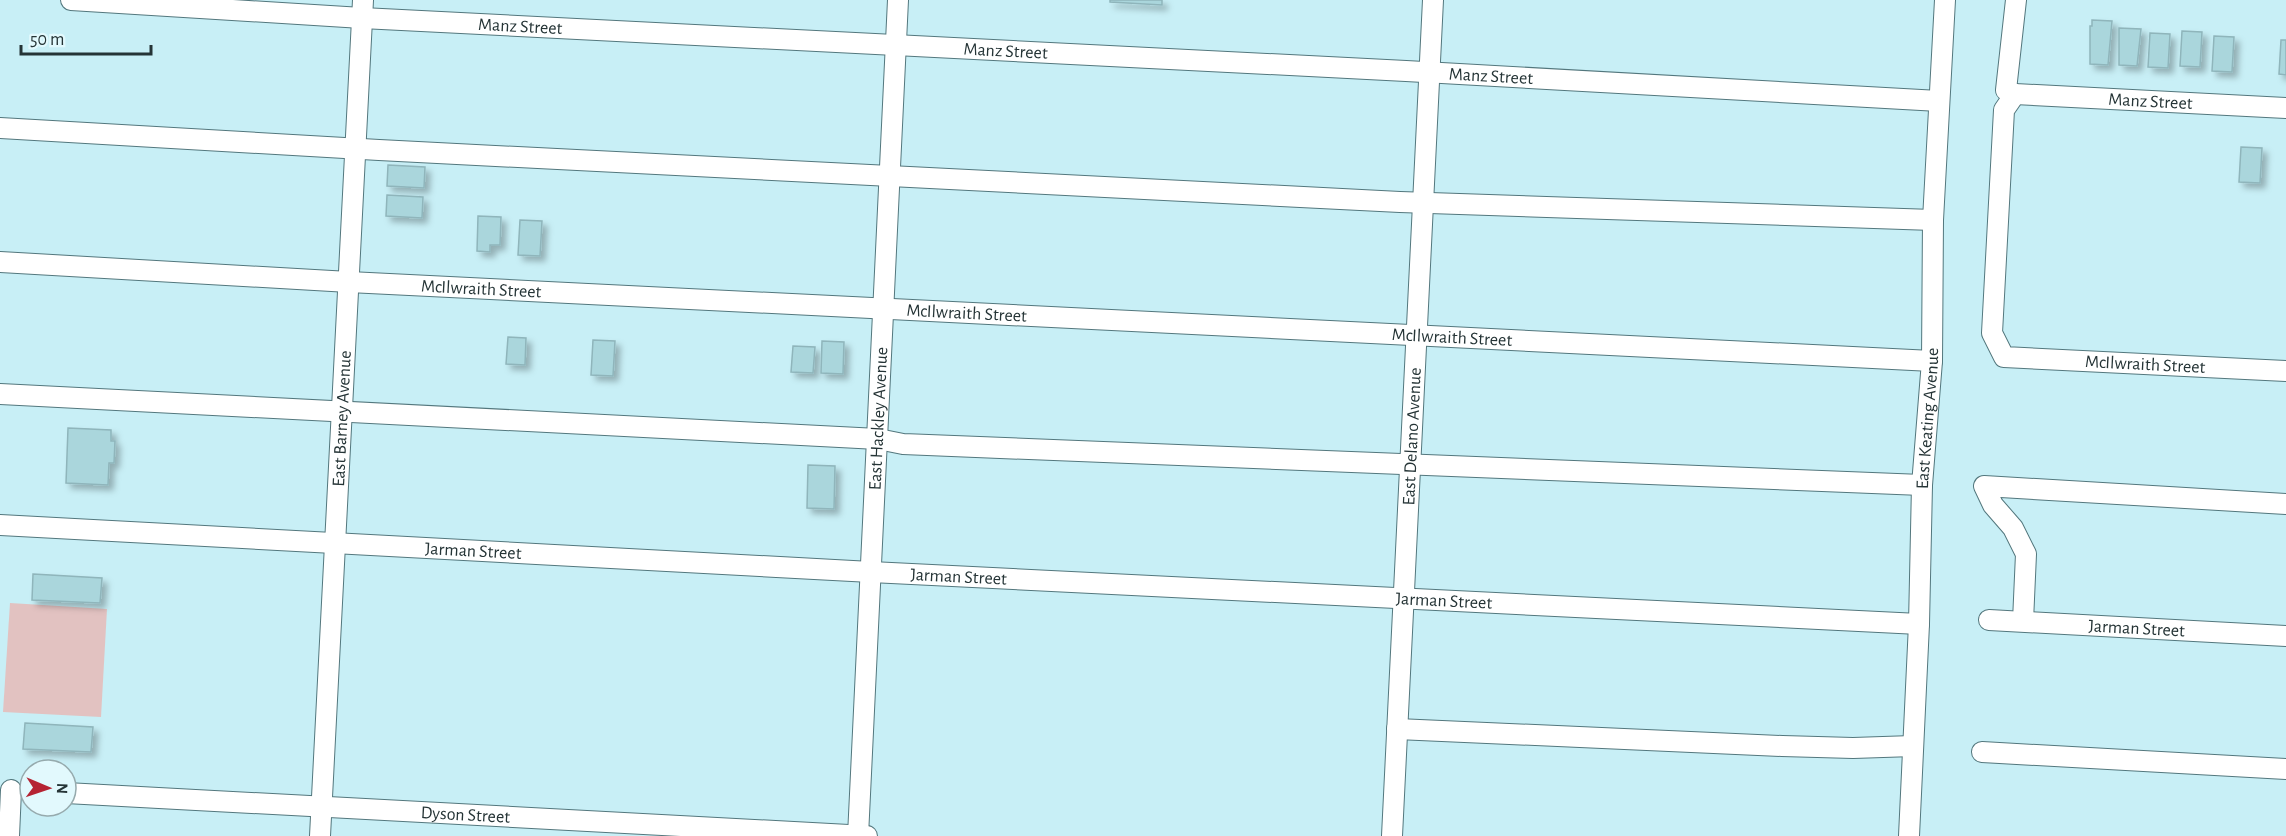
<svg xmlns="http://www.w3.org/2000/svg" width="2286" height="836" viewBox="0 0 2286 836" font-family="'Alegreya Sans',sans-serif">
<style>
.green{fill:#e2c2c1}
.building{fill:#aad6dc;stroke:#8fb5bb;stroke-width:1.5;filter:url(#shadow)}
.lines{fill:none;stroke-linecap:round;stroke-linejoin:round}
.minor-casing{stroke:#53777d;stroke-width:22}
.minor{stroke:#fff;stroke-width:20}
.labels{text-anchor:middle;stroke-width:4.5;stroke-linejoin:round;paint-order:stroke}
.street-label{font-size:18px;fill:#253436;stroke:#e2f9fd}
</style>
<defs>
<filter id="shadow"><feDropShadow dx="5" dy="5" stdDeviation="3" flood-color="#0004"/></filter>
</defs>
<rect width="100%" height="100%" fill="#c8eff6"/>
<polygon class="green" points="10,603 107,609 101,717 3,712"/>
<g class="building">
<polygon points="1110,0 1162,0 1162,5 1110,2"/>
<polygon points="2092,20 2112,21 2108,65 2090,64 2090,26 2092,26"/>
<polygon points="2119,28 2141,29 2137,66 2119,65"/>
<polygon points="2182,31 2202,32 2200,67 2180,66"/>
<polygon points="2150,33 2170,34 2168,68 2148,67"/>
<polygon points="2214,36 2234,37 2232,72 2212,71"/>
<polygon points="2281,40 2286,40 2286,75 2279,74"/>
<polygon points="2241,147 2262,148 2260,183 2239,182"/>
<polygon points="388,165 425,167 424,188 387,186"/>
<polygon points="387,195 423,197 422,218 386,216"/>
<polygon points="478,216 501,217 500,245 490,245 490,252 477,251"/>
<polygon points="520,220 542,221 540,256 518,255"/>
<polygon points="508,337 526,338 525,365 506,364"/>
<polygon points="593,340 615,341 613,376 591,375"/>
<polygon points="822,341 844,342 843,374 821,373"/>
<polygon points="793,346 815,347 813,373 791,372"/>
<polygon points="68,428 111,430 111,441 115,441 114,463 109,463 108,485 66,483"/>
<polygon points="808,465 835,466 834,509 807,508"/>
<polygon points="33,574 102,578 100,603 32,600"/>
<polygon points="25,723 93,727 91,752 23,749"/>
</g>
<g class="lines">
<g class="minor-casing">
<g id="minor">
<path id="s1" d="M71,0l291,18 1044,53 533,30"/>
<path id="s2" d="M2016,0l-10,90 9,4 271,14"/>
<path id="s3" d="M2015,94l-11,16 -12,223 12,24 282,14"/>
<polyline points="0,128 379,150 1400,202 1933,220"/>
<path id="s4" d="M0,262l349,20 1583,79"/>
<polyline points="0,394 878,439 903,444 1922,485"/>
<path id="s5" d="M0,525l871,47 1048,52"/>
<path id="s6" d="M1989,620l297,16"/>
<polyline points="2023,621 2026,554 2013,528 1993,505 1984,486 2286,504"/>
<polyline points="1397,729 1782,746 1853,748 1913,746"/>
<polyline points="1982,752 2286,769"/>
<path id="s7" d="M66,793l801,43"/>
<polyline points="9,836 11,790"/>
<path id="s8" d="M320,836l43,-836"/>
<path id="s9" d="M858,836l40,-836"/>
<path id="s10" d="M1392,836l41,-836"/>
<path id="s11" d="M1909,836l10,-212 3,-139 10,-124 1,-141 12,-220"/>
</g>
</g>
<use href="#minor" class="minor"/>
</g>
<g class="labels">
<g class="street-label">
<text dy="6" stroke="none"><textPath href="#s1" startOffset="450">Manz Street</textPath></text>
<text dy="6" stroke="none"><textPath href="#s1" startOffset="936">Manz Street</textPath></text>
<text dy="6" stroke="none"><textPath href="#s1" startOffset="1422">Manz Street</textPath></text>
<text dy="6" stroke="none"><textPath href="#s2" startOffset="236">Manz Street</textPath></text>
<text dy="6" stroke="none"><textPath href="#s4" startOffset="482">McIlwraith Street</textPath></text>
<text dy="6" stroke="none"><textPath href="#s4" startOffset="968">McIlwraith Street</textPath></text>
<text dy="6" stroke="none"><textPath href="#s4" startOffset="1454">McIlwraith Street</textPath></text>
<text dy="6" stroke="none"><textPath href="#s3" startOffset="411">McIlwraith Street</textPath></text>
<text dy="6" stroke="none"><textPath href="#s8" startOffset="418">East Barney Avenue</textPath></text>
<text dy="6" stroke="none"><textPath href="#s9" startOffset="418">East Hackley Avenue</textPath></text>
<text dy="6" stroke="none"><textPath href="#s11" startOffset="418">East Keating Avenue</textPath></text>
<text dy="6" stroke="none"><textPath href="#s10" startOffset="400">East Delano Avenue</textPath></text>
<text dy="6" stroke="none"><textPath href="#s5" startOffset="474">Jarman Street</textPath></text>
<text dy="6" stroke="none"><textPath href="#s5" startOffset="960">Jarman Street</textPath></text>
<text dy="6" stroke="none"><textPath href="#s5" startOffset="1446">Jarman Street</textPath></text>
<text dy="6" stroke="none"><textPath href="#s6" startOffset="148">Jarman Street</textPath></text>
<text dy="6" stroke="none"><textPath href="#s7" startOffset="400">Dyson Street</textPath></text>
</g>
</g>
<g transform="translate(48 788) rotate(92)"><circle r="28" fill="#e2f9fd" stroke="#96aaad" stroke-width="1.5"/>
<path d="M0-4.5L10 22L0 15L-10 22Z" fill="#b52333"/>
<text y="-9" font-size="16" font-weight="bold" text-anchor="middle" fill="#253436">N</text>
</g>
<path d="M21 45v9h130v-9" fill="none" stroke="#253436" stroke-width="3"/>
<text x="30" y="45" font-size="18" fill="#253436" stroke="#e2f9fd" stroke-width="4.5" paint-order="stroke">50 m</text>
</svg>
